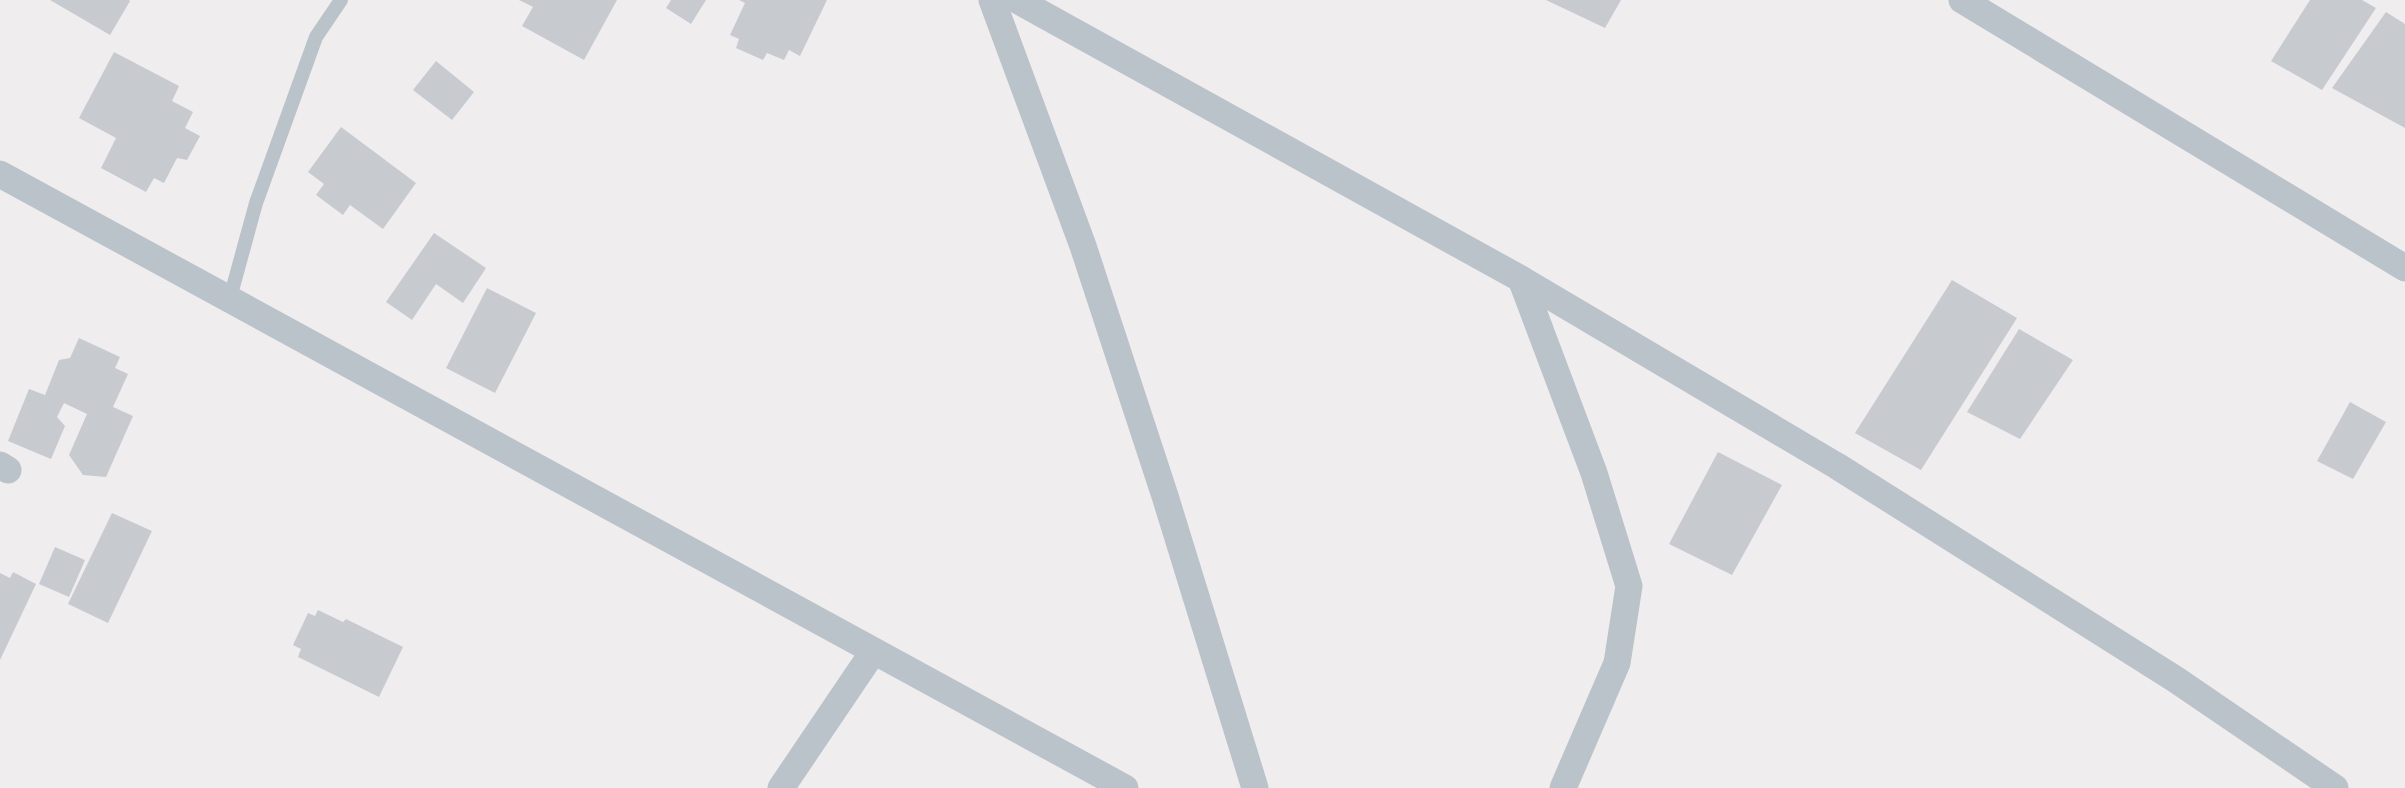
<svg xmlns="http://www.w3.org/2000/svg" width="2405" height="788" viewBox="0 0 2405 788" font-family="Cabin,sans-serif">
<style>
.building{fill:#c7cbd0}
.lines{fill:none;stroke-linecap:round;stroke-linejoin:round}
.service{stroke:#bac3c9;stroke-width:14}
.minor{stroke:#bac3c9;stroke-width:27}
</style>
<rect width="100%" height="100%" fill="#f0edee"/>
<g class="building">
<polygon points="50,0 129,0 130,1 110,35"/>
<polygon points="519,0 617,0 584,60 522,26 533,7"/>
<polygon points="671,0 706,0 691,24 666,8"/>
<polygon points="739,0 827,0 800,56 789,50 784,60 767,53 763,60 736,48 739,39 730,35 745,3"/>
<polygon points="1546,0 1621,0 1605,28"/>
<polygon points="2310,0 2362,0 2376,8 2322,90 2271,61"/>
<polygon points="2386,12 2405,24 2405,128 2332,88"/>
<polygon points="114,52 179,86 172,101 193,112 185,128 200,136 187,160 177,158 164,183 154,178 146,192 101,168 116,138 79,118"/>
<polygon points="436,61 474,92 452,120 413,90"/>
<polygon points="341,127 416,183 383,229 350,205 343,215 316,195 324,184 308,172"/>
<polygon points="434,233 486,268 463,303 436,284 412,320 386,302"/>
<polygon points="1952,280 2017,318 1921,470 1855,433"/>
<polygon points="487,288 536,313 495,393 446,368"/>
<polygon points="2019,329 2073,360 2020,439 1967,412"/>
<polygon points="79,338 120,357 115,368 128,374 113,407 133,416 106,477 83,475 69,455 87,414 64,403 57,417 65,426 51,459 8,441 29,389 45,395 59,360 70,358"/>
<polygon points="2350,402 2386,422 2353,479 2317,461"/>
<polygon points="1718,452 1782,485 1732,575 1669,544"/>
<polygon points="112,513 152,531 108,623 68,604"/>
<polygon points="55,547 85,560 69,597 39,584"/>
<polygon points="13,572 36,584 0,660 0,573 10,578"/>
<polygon points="318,610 343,622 346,619 403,647 379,697 298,657 301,649 293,645 308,613 315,616"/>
</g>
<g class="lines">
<polyline class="service" points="230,298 256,203 316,37 341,0"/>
<g class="minor">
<polyline points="992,0 1083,246 1165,496 1255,788"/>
<polyline points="1017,0 1521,279 1837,466 2175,679 2335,788"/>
<polyline points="1962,0 2405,268"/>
<path d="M0,174c376,202 749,410 1125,614"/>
<polyline points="1521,279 1594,473 1629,586 1617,663 1563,788"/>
<polyline points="0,465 8,470"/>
<polyline points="781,788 873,652"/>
</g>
</g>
</svg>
